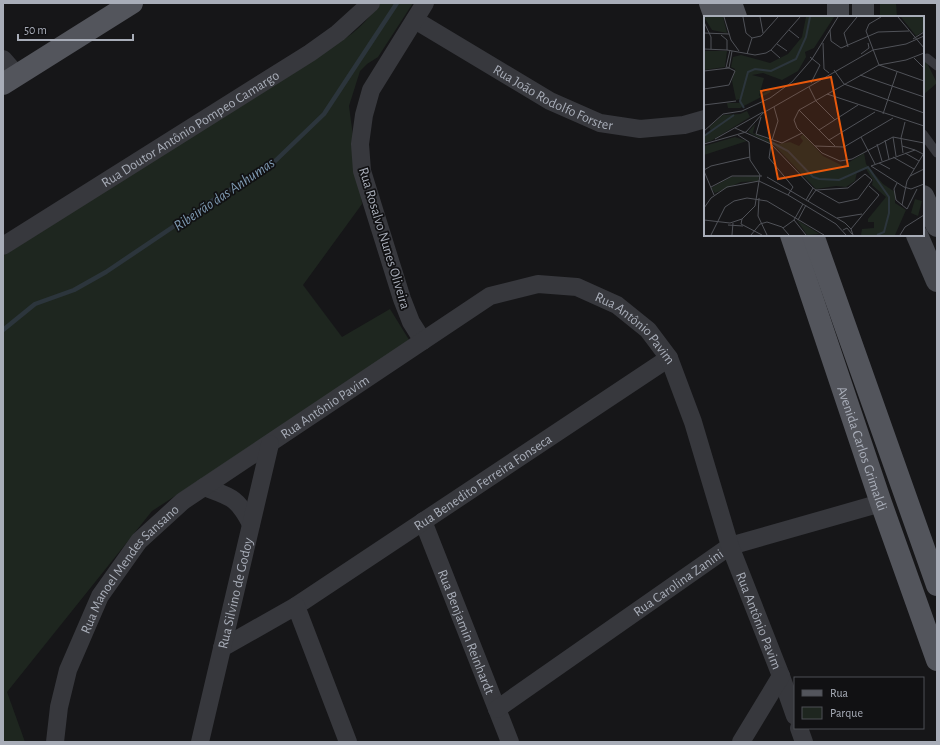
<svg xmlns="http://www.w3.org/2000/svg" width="940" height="745" viewBox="0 0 940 745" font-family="'Alegreya Sans',sans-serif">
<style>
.green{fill:#1e261f}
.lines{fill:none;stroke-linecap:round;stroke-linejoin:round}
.stream{stroke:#2c353c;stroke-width:4.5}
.lane{stroke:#37383d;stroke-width:9}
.street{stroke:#37383d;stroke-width:18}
.secondary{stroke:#45474d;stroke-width:22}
.primary{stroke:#53555c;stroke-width:22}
.labels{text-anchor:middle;stroke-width:3.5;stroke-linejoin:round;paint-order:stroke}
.street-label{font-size:14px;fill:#a8adb8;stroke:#111113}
.water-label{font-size:15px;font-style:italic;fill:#7f9bb3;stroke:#111113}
.inset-river{fill:none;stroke:#2c353c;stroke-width:2}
.inset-road{fill:none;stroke:#505258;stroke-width:1}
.view{fill:#e8590c;fill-opacity:0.15;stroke:#e8590c;stroke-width:2}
.inset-edge{fill:none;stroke:#a8adb8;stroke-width:2}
</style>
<rect width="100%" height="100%" fill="#161618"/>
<g class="green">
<path d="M380,3h33l-35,54 -11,7 -7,7 -11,35 13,98 -59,81 39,52 48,-28 21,34 -259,168 -145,181 18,50h-22v-486l330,-210c21,-12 33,-23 47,-43z"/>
<polygon points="880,3 896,3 897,17 880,17"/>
<polygon points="923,55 937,83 923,95"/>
</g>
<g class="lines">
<polyline class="stream" points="3,330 35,304 74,290 106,272 207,204 272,164 324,114 397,3"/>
<g class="lane">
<polyline points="927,58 937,66"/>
<polyline points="923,134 937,153"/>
</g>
<g class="street">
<path id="s1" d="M415,20l135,81 50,22 40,6 44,-4 21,-6"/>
<polyline points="3,59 17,75"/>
<path id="s2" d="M3,246l307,-193 28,-20 33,-30"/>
<polyline points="423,341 411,322 402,299 362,171 360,144 364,115 371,90 425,3"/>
<path d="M204,487c27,10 33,10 47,37"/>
<path id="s3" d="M423,521l87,221"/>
<path id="s4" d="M296,606l373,-248"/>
<polyline points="222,648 296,606 348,742"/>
<path id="s5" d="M497,709l233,-163 151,-43"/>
<polyline points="799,728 804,742"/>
<path id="s6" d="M55,742l4,-35 9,-37 32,-74 39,-55 44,-40 307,-205 48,-12 39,3 40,18 31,25 21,28 24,64 37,124 51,130 14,40"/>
<path id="s7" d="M200,742l70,-298"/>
<polyline points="741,742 781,676"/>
</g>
<g class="secondary">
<polyline points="838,17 838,3"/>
<polyline points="863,17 863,3"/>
<polyline points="923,196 937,226"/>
<polyline points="917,235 937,281"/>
</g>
<g class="primary">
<polyline points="710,3 715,17"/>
<polyline points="731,3 736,17"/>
<polyline points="3,84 132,3"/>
<path id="s8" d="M791,235l90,268 56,157"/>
<polyline points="813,235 937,585"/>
</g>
</g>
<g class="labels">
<g class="street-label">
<text dy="5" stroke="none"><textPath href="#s1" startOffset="159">Rua João Rodolfo Forster</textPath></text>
<text dy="5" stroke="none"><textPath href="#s2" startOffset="221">Rua Doutor Antônio Pompeo Camargo</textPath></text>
<text transform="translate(385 238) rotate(73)" y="5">Rua Rosalvo Nunes Oliveira</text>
<text dy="5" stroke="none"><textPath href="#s6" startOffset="811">Rua Antônio Pavim</textPath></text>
<text dy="5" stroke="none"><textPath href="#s6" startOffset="451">Rua Antônio Pavim</textPath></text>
<text dy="5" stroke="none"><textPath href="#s8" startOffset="225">Avenida Carlos Grimaldi</textPath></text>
<text dy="5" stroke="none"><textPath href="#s4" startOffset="224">Rua Benedito Ferreira Fonseca</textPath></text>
<text dy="5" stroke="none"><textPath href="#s6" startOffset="193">Rua Manoel Mendes Sansano</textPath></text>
<text dy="5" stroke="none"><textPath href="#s5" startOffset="221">Rua Carolina Zanini</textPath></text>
<text dy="5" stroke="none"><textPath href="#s7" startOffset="153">Rua Silvino de Godoy</textPath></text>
<text dy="5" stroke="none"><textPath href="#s6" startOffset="1135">Rua Antônio Pavim</textPath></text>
<text dy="5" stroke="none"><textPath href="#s3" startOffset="119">Rua Benjamin Reinhardt</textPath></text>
</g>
<g class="water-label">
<text transform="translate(224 194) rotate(-34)" y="5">Ribeirão das Anhumas</text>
</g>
</g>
<g transform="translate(704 16)">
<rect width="220" height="220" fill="#161618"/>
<path d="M0,1h19l4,16 -15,-3zM102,1h28l-20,31 -9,4 1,5 -8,14 -16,9 -19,-7 -11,2 12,3 -5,18 10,-6 2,2 -31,16h-12l-1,-5h12l1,-4 -4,1 -4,-19 3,-12 -4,-2 2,-10 8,-2 29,8 18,-9 14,-17zM197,1h23v14l-8,5zM0,35h23l-2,16 -21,3zM43,95l3,6 -39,24 -7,2v-7l7,-5 -2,-4 14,-12 17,-1zM51,108l-2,9 25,11 12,-2 9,4 4,-5 -3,-4 3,-3 20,22 20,10 21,-13 2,11 17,20 12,8v11l11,7 -11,25h-34l1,-6 12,-1v-6h-6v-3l18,-22 -14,-12 1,-5 -7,-11 -9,3 -2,9 -9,6 -10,-1 -20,3 -41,-43 -27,-14zM31,121l12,4 -43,14v-9zM55,160l-1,5 -17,1 -26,11 -4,-5 20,-11zM211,183l7,2 -4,15 -7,-3zM93,204l21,13 1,1 -12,1z" fill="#1e261f"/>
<path class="inset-river" d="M40,92l-4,-7 8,-29 7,-3 16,2 25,-12 10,-22 4,-20M0,120l30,-21M67,126l17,9 25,26 6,2 20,1 29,-13 21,30v16l-5,19 -7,3"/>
<path class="inset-road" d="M20,1l7,23 8,11M39,1l3,16 6,5 9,-2 17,-19M56,1l3,16M177,1l-12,7 -3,7 13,34 45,16M194,1l26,31M0,6l7,15v12M85,14l10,8M126,14l1,11 10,7 37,-16 31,-1M0,17l25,1M17,19l6,5v10M209,23l11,-7M119,27l1,26 5,4M73,28l10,7M144,31l-4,-14 13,-16M0,33l23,1 28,5 11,-2 5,-3 29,-33M67,34l9,8M220,37l-18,7 -27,5 -80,45 -5,10 3,8 25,25 18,8 12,-2 41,-22 31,6M43,38l5,-16M157,38l8,-6 -1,-5M106,41l10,8 -9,18M210,42l10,10M22,52l4,-18M130,54l10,14 80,29M0,55l25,-3 3,-17M156,59l64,22M105,71l7,14 19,19M0,73l25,-4 6,-14 -8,-4M123,78l97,32M0,89l32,-4M95,94l30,30M179,98l14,-42M57,101l-5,17 26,9 20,-10M31,112l36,16 -2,14 24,29 -5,8 -29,-14M115,114l39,-25M0,115l19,-17 19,-3 28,-13 22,-16 20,-23 26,-42M34,119l11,7 1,18 10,15 -5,31 -13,13 -1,5 21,11M157,121l14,27M189,121l3,19M11,123l48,-27M68,124l6,-19 -4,-14M181,124l4,19M0,128l42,-12 17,-19 110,-63 33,-6 18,-8M67,128l42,44 3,2 23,13 19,-4 14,-19 -7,-6 -17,14 -32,2M173,128l5,17M111,130l29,1 49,-29M131,130l-6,-6 46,-28M198,130l13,4M199,137l-2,-15 4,-16M201,137l14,8M219,138l-8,-4 -44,16 33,21 7,2 13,-5M189,141l21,12M175,147l11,6M0,154l7,-4 39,-9M0,155l10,24M206,160l14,-7M63,161l78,46 6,6 2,6M193,167l-3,6 2,11 11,9 10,-20M7,171l21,-11h30M84,179l48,29 10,11M55,182l-1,18 9,19M102,184l7,-12M104,185l8,-11M198,189l5,-24 17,-28M0,192l7,-10 16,-11 32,-6M133,202l25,-4M0,204l26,3 12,-4M90,204l12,15M94,204l8,-15M24,209l15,1M79,212l11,-8 9,-16M147,213l28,-34 -10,-9M139,214l4,-2 5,6M7,219l14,-28 9,-6 13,-3 20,3 57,34M28,219l1,-12M47,219l9,-11 7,-2 15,5 7,8M196,219l5,-8 19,-12"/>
<path class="view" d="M127,61l17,89 -70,13 -17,-88z"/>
<rect width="220" height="220" class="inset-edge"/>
</g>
<rect width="940" height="745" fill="none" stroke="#a8adb8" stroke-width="8"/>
<rect x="794" y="677" width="130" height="52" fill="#111113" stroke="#4d4f55"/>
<rect x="802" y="690" width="20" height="6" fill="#53555c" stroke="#4d4f55"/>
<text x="830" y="697" font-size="12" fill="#a8adb8">Rua</text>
<rect x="802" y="707" width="20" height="12" fill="#1e261f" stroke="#4d4f55"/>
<text x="830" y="717" font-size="12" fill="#a8adb8">Parque</text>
<path d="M18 34v6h115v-6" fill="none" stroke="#a8adb8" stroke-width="2"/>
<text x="24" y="34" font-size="12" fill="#a8adb8" stroke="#111113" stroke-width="3" paint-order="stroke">50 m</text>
</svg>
